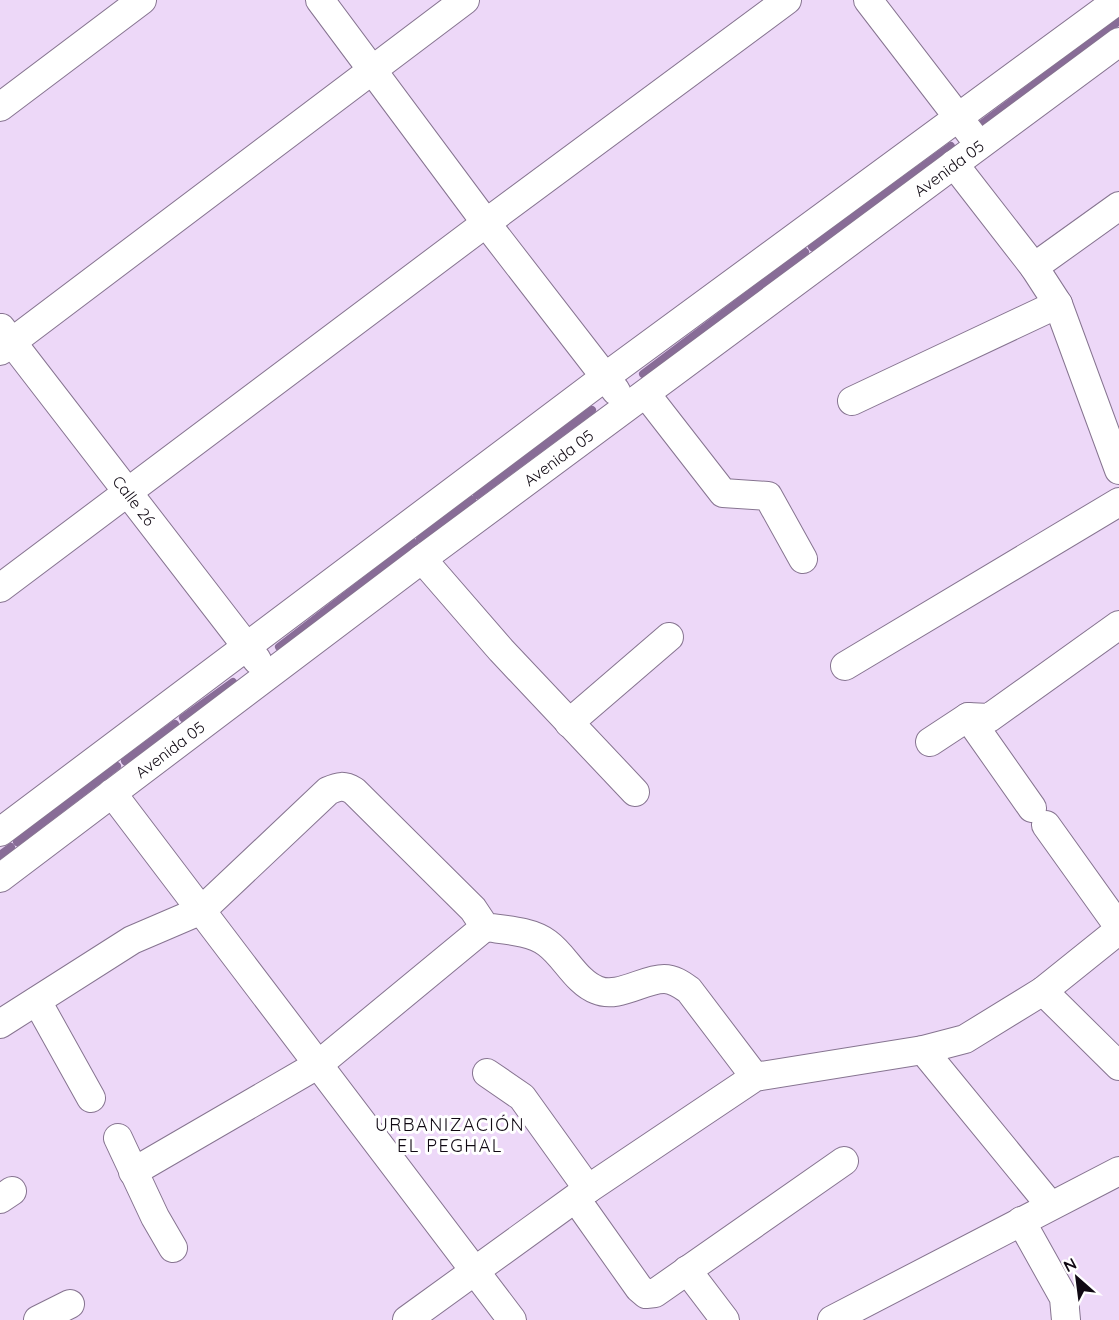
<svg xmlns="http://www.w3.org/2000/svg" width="1119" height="1320" viewBox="0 0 1119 1320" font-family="Quicksand,sans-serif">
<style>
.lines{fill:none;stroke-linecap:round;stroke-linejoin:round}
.stream{stroke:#886c97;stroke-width:8}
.street-casing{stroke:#867490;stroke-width:30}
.street{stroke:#fff;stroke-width:28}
.labels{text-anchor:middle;stroke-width:6;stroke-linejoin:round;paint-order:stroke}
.street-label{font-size:16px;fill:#100913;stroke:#fff}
.neighbourhood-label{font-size:18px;letter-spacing:1.5px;fill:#100913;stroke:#fff}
</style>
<rect width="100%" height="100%" fill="#edd8f8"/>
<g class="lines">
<g class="stream">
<polyline points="983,123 1119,21"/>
<polyline points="812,247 951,146"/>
<polyline points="643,374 805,252"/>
<polyline points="477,495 592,410"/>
<polyline points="420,539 472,500"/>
<polyline points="279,647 414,543"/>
<polyline points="183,718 233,682"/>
<polyline points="125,761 175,724"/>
<polyline points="17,842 117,766"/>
<polyline points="0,855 11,847"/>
</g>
<g class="street-casing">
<g id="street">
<polyline points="320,0 486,223 616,391"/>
<polyline points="868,0 971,134"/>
<polyline points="0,107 142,0"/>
<polyline points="954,164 1034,267 1058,304 1119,470"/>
<polyline points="1034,267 1119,206"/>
<path id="s1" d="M1,328l256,332"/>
<polyline points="0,351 465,0"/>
<polyline points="646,394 723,493 768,496 803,559"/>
<polyline points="852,401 1058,304"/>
<polyline points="422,559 501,650 635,792"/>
<polyline points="0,588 486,223 787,0"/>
<polyline points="845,666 1119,502"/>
<polyline points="968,717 1032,808"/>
<polyline points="569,723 669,637"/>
<polyline points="930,742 968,717 989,718 1119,625"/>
<polyline points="112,793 512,1320"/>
<polyline points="1046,825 1119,927"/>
<polyline points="0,832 605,377 1118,0"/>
<path id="s2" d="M0,878l422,-319 697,-517"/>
<polyline points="1043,991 1119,1066"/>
<polyline points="37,1001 91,1098"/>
<path d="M0,1024l132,-84 70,-30 126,-119c11,-5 16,-6 26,0l119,118 12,18c20,3 46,4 62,16 18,13 29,39 50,47 21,9 46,-11 67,-11 10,0 18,6 25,11l66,87"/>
<polyline points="923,1050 1050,1205"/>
<polyline points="487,1073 522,1097 588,1189"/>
<polyline points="118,1138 155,1217 173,1248"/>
<polyline points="133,1172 319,1064 485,927"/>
<polyline points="0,1199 12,1191"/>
<polyline points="576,1199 639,1288 646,1294 655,1293 844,1161"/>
<polyline points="1021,1221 1064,1298 1066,1320"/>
<polyline points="687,1270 725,1320"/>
<polyline points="38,1320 70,1304"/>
<polyline points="407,1320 588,1189 755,1077 923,1050 965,1039 1043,991 1119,930"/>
<polyline points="832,1320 1119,1171"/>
</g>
</g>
<use href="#street" class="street"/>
</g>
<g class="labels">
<g class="street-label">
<text dy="6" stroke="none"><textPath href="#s2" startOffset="1185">Avenida 05</textPath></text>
<text dy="6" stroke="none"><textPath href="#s2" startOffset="699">Avenida 05</textPath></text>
<text dy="6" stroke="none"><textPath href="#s1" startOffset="218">Calle 26</textPath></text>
<text dy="6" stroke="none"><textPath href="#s2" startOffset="213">Avenida 05</textPath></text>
</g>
<g class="neighbourhood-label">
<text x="450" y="1131">URBANIZACIÓN<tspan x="450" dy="21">EL PEGHAL</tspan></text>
</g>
</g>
<g transform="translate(1077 1278) rotate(332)" stroke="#ffffff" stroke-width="4.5" paint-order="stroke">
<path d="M0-4.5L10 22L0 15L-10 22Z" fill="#100913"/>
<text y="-9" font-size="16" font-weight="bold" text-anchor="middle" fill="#100913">N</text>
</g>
</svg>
